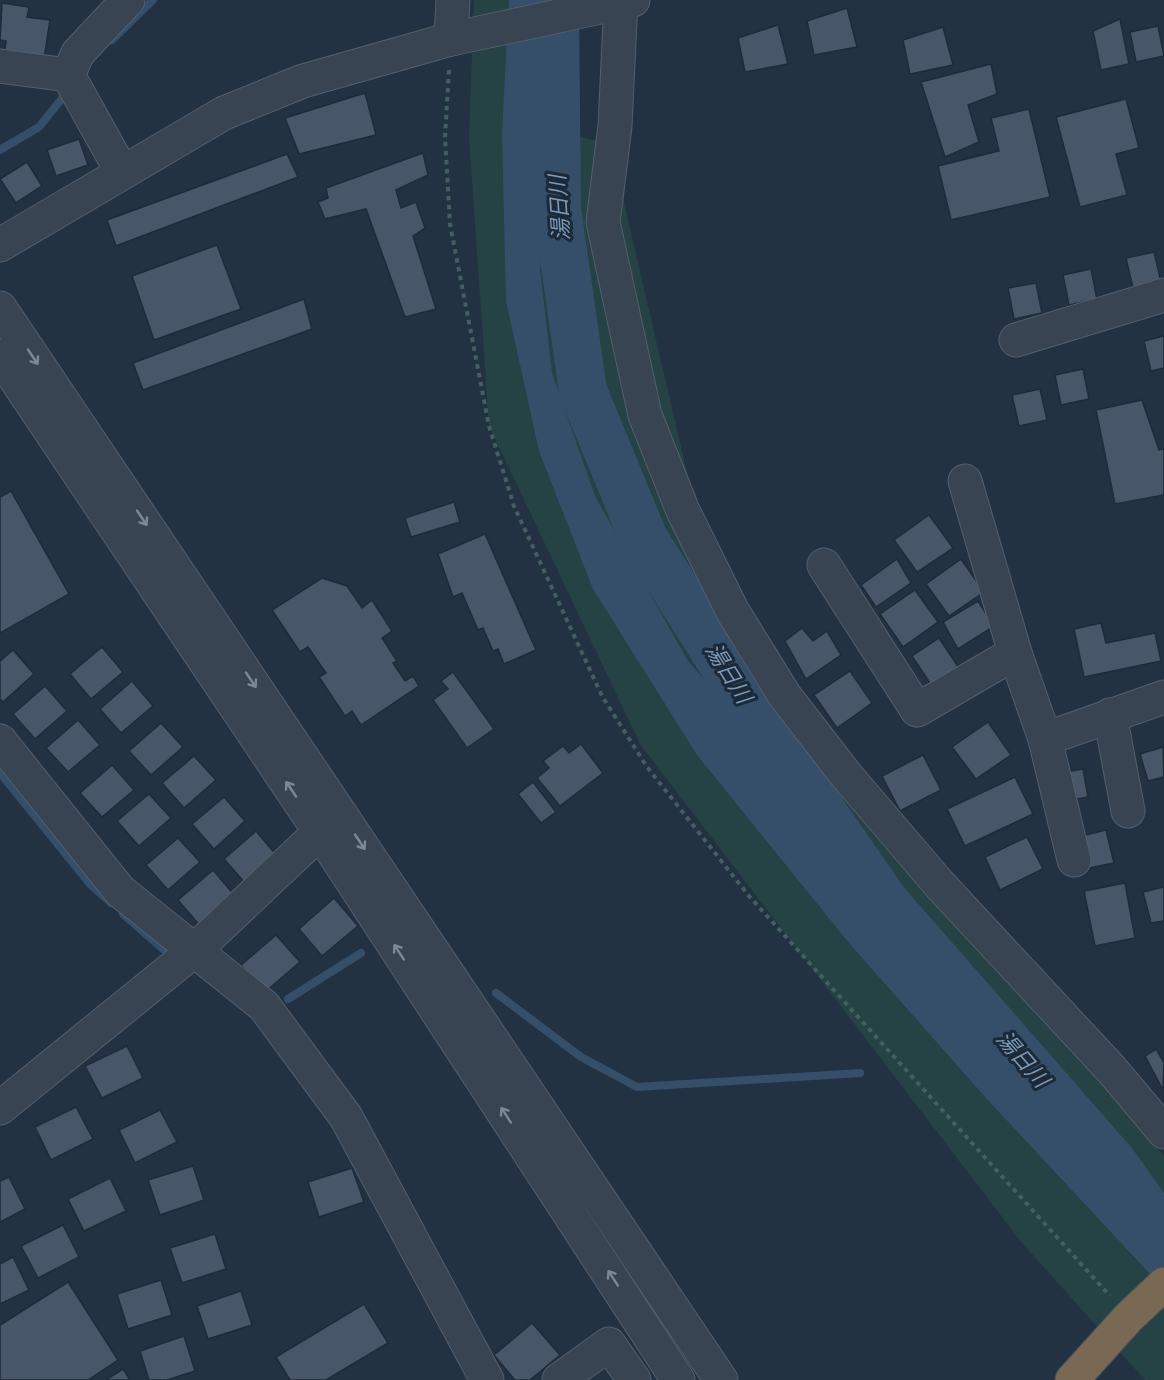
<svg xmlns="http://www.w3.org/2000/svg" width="1164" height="1380" viewBox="0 0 1164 1380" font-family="'PT Sans','Noto Sans JP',sans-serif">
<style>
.green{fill:#254244}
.water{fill:#354f6b}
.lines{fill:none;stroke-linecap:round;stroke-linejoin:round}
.stream{stroke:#354f6b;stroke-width:8}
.river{stroke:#354f6b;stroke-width:48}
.building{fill:#475669;stroke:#1e2b39;stroke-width:1.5}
.minor-casing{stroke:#535f6c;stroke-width:35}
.highway-casing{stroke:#424f5c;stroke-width:35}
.path{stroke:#445f60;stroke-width:4;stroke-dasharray:4.5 4.5;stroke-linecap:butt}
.minor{stroke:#384452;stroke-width:33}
.highway{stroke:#796954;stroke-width:33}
.oneway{stroke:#7d8895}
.labels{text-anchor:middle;stroke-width:6;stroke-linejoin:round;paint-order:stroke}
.water-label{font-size:22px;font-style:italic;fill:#7997b6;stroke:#1c2938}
</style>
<rect width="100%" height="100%" fill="#233243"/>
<polygon class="green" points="474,0 561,0 556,132 610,143 696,511 821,739 1164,1156 1164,1380 1145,1380 1022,1243 640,744 489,426 469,137"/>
<polygon class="water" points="509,0 559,0 540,269 552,373 595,496 688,661 770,755 1072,1127 1164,1221 1164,1289 986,1098 849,943 697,755 593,589 539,451 506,301 502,133"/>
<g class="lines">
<g class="stream">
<polyline points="112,40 153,0"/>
<polyline points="0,150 39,127 64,96"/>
<polyline points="0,773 90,884 111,903"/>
<polyline points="123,914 163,949"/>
<polyline points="496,993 581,1057 637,1087 860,1073"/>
<polyline points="288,999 361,953"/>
</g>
<polyline class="river" points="555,10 557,209 583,391 644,539 748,704 884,901 1114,1164 1164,1235"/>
</g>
<g class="building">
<polygon points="2,3 29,7 27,17 50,20 44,59 4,56 6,41 0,40"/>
<polygon points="847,8 857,47 814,55 807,21"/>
<polygon points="1120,19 1129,64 1101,70 1093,31"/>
<polygon points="778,25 788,64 745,72 738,38"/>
<polygon points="1158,26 1164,56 1136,62 1130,32"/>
<polygon points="943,27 953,65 910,74 903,40"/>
<polygon points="991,64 997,94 968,105 979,142 945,157 921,82"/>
<polygon points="365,93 376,135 299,154 285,118"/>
<polygon points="1126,99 1139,148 1116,154 1127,195 1080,207 1056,117"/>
<polygon points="1029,109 1050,197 951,220 938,166 999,151 991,118"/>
<polygon points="79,139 88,165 56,176 47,150"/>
<polygon points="423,153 428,175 396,190 401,208 416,202 425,228 413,236 436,309 405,317 366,209 325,219 318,202 328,198 326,188"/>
<polygon points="287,154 298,177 116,246 107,220"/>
<polygon points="27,162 42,186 16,203 0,179"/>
<polygon points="217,245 241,309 154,340 132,276"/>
<polygon points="1154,252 1161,282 1133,288 1126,258"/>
<polygon points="1091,269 1097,299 1069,305 1063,275"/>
<polygon points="1036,283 1042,313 1014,319 1008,288"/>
<polygon points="304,299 312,329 143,390 133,363"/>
<polygon points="1164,336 1164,368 1151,371 1144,341"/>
<polygon points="1083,369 1089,399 1061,405 1055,375"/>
<polygon points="1040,389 1047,420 1019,426 1012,395"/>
<polygon points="1142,400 1159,450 1164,449 1164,495 1115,504 1096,410"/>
<polygon points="11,491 69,594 0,633 0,497"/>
<polygon points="454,502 460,522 411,537 405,518"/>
<polygon points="929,515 953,548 917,572 894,540"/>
<polygon points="485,534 536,650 504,664 498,649 493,651 483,628 478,630 462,593 453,597 438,554"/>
<polygon points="897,559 911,583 876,607 861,585"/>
<polygon points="961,559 984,592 949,616 926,584"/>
<polygon points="322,578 347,586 362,608 372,600 392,631 382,638 397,661 393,663 405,681 413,676 419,686 361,725 352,711 345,716 319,677 326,673 308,647 300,652 272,610"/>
<polygon points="915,590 938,622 903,647 880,614"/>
<polygon points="978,601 985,612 990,608 999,623 958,649 943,622"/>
<polygon points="1101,623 1106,643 1155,633 1161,661 1084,677 1074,629"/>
<polygon points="802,628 813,641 827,631 841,655 806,679 785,641"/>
<polygon points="939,638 959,668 932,686 912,656"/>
<polygon points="102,647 123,672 91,699 70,674"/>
<polygon points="13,650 34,674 3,702 0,699 0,661"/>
<polygon points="850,671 872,703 837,728 814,695"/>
<polygon points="453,672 494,729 467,748 433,700 448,689 441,681"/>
<polygon points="132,681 153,706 121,733 100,709"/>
<polygon points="45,686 67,711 35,739 13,714"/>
<polygon points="78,720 100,745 68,772 46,748"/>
<polygon points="988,722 1011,755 976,779 952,747"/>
<polygon points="161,723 183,747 151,775 129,751"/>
<polygon points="581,744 603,773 560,806 537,778 549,768 543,761 563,746 569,753"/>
<polygon points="1163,747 1164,777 1148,781 1140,754"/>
<polygon points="923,755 941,790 900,811 882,776"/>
<polygon points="194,756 216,780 184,808 162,783"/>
<polygon points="112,765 134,790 102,817 80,793"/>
<polygon points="1083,769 1088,797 1071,800 1066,772"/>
<polygon points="1015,777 1033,814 965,846 947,809"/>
<polygon points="533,782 556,812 541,823 518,794"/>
<polygon points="149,794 171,818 139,846 117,821"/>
<polygon points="224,797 245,821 214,849 192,824"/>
<polygon points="1106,830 1114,863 1084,869 1077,837"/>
<polygon points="256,831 277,856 245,883 224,859"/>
<polygon points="1027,837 1043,869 1000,890 985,857"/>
<polygon points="178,838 200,862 168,890 146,865"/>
<polygon points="213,870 236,897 201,927 178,900"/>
<polygon points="1125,883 1135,938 1095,946 1084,891"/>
<polygon points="1164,887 1164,921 1151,923 1143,892"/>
<polygon points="334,898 358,926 322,956 299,929"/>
<polygon points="276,935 300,962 265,992 241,965"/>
<polygon points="127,1046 143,1078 102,1098 85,1066"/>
<polygon points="1156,1049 1164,1063 1163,1090 1145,1056"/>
<polygon points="76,1107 93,1139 51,1160 35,1127"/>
<polygon points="160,1110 177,1142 135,1163 119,1130"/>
<polygon points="193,1166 204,1200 160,1215 148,1180"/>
<polygon points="352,1168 364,1202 319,1217 308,1182"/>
<polygon points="9,1177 25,1209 0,1222 0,1181"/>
<polygon points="110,1178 126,1211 84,1231 68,1199"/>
<polygon points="63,1225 79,1257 38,1278 21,1246"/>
<polygon points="215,1234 226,1269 182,1283 170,1248"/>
<polygon points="13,1257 29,1290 0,1304 0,1264"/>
<polygon points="161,1280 172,1315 128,1329 117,1294"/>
<polygon points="68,1282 118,1360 88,1380 0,1380 0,1325"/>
<polygon points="241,1291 252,1325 208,1339 197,1306"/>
<polygon points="364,1304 388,1343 326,1380 290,1380 276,1357"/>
<polygon points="532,1323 560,1355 530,1380 515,1380 494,1355"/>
<polygon points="184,1336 195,1371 167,1380 149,1380 140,1351"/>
<polygon points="123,1369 130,1380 106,1380"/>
</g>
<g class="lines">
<g class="minor-casing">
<g id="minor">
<polyline points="621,0 615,126 603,222 645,415 683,511 733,612 785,696 846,775 940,885 1112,1070 1164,1132"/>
<polyline points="451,39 453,0"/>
<polyline points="0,66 68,75 122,172"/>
<polyline points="68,75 78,53 128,0"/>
<polyline points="0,245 224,113 303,81 451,39 633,0"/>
<polyline points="0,308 721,1380"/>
<polyline points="1016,340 1164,295"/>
<polyline points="0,356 320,832 678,1380"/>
<polyline points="965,481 1015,653 1045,739"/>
<polyline points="824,565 917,710 1015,653"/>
<polyline points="1110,715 1128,811"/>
<polyline points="0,741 120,891 264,1006 346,1117 487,1380"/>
<polyline points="1074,860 1045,739 1164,697"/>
<polyline points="0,1108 196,949 320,832"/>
<polyline points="559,1380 609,1344 634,1380"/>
</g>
</g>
<g class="highway-casing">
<polyline id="highway" points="1072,1380 1129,1317 1164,1284"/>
</g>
<polyline class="path" points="449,70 445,137 450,224 489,426 514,506 602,696 647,767 749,896 1110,1296"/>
<use href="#minor" class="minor"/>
<use href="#highway" class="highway"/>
</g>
<defs><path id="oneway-shaft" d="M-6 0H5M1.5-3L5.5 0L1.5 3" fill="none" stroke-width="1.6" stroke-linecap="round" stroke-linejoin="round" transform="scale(1.5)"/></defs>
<g class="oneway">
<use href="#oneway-shaft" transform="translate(33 357) rotate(56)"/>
<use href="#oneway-shaft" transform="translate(142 518) rotate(56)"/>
<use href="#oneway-shaft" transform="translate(251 680) rotate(56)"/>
<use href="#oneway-shaft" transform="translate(291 789) rotate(-124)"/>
<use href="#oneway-shaft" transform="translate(360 842) rotate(56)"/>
<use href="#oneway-shaft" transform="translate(399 952) rotate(-123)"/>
<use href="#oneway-shaft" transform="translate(506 1115) rotate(-123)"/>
<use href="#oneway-shaft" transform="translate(613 1278) rotate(-123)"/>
</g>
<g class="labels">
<g class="water-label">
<text transform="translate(559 208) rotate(-94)" y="8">湯日川</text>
<text transform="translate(729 673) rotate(58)" y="8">湯日川</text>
<text transform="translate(1023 1059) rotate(49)" y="8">湯日川</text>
</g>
</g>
</svg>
